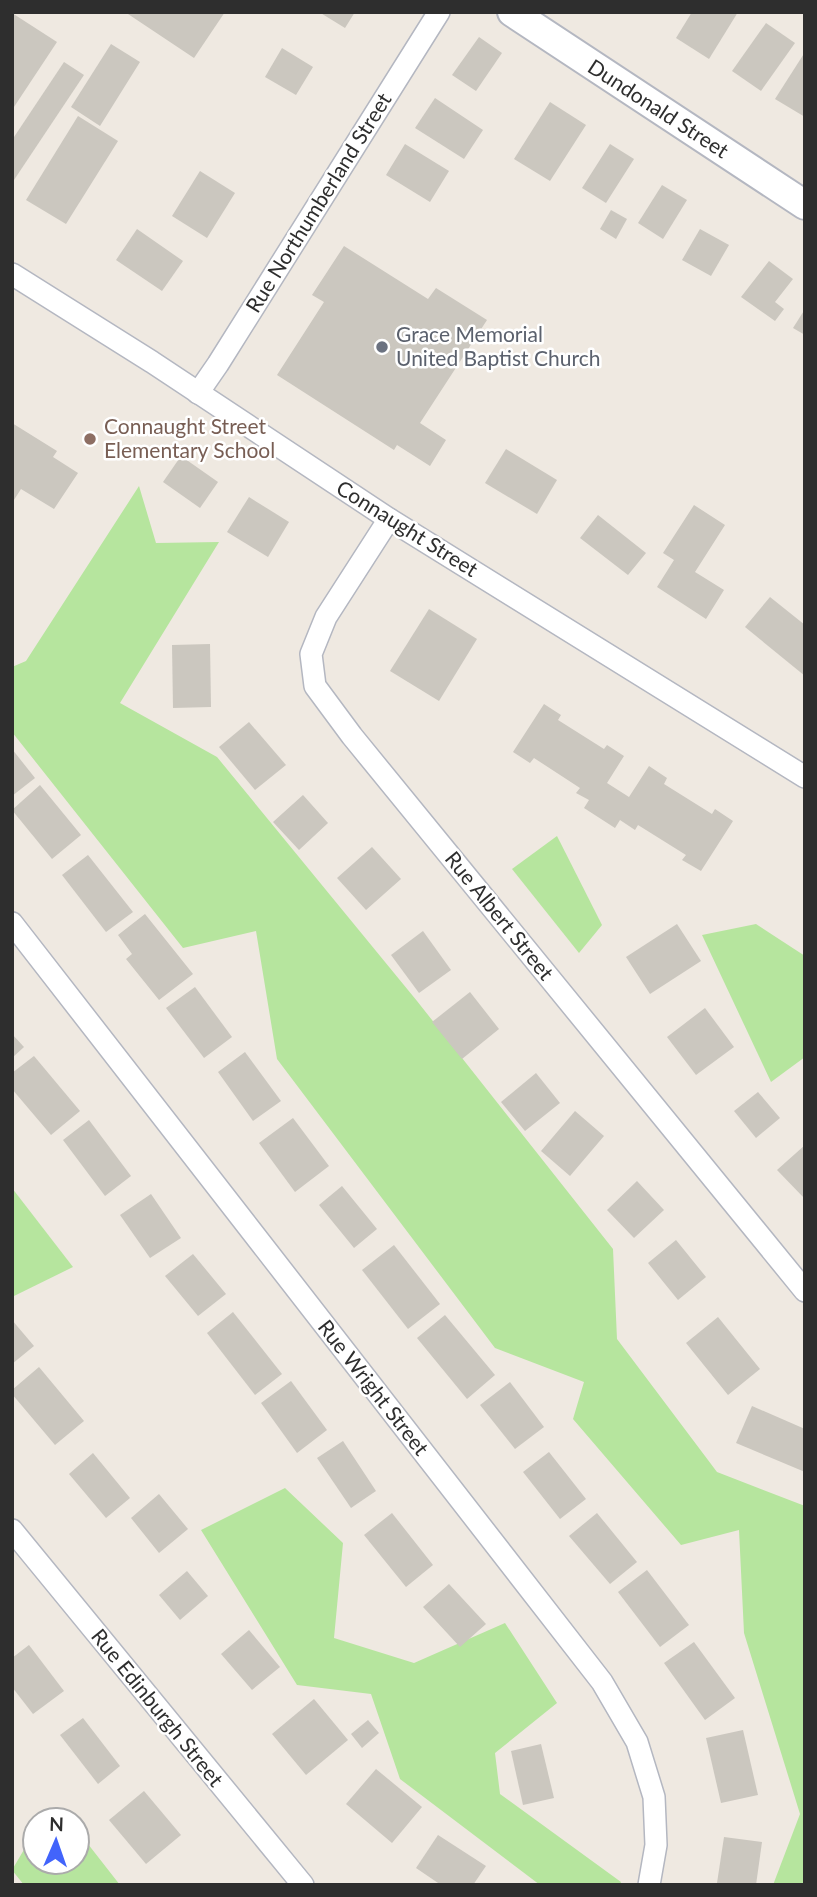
<svg xmlns="http://www.w3.org/2000/svg" width="817" height="1897" viewBox="0 0 817 1897" font-family="Lato,sans-serif">
<style>
.green{fill:#b6e59e}
.building{fill:#cbc7bf}
.lines{fill:none;stroke-linecap:round;stroke-linejoin:round}
.minor-casing{stroke:#b4b7c1;stroke-width:24}
.tertiary-casing{stroke:#b4b7c1;stroke-width:32}
.minor{stroke:#fff;stroke-width:21}
.tertiary{stroke:#fff;stroke-width:28}
.worship-dot{fill:#6b7280;stroke:#fff;stroke-width:2.5}
.education-dot{fill:#8d6e63;stroke:#fff;stroke-width:2.5}
.labels{text-anchor:middle;stroke-width:5;stroke-linejoin:round;paint-order:stroke}
.street-label{font-size:21px;fill:#2e2e2e;stroke:#fff}
.worship-label{font-size:21px;fill:#5b616d;stroke:#fff;text-anchor:start}
.education-label{font-size:21px;fill:#785e54;stroke:#fff;text-anchor:start}
</style>
<rect width="100%" height="100%" fill="#efe9e1"/>
<g class="green">
<polygon points="139,486 156,543 219,542 120,703 217,757 417,1001 613,1249 617,1339 717,1472 805,1506 805,1885 773,1885 800,1814 744,1633 739,1530 681,1545 573,1419 584,1382 495,1348 277,1059 256,931 183,948 12,732 12,667 26,661"/>
<polygon points="557,836 602,925 579,953 512,869"/>
<polygon points="756,924 805,956 805,1057 771,1082 702,935"/>
<polygon points="12,1188 73,1267 12,1297"/>
<polygon points="285,1488 343,1543 334,1638 414,1663 505,1623 557,1703 495,1753 500,1794 621,1882 620,1885 540,1885 400,1779 371,1694 297,1685 201,1530"/>
<polygon points="77,1830 120,1885 24,1885 12,1870 35,1831 35,1862 77,1862"/>
</g>
<g class="building">
<polygon points="125,12 225,12 194,58"/>
<polygon points="319,12 355,12 345,28"/>
<polygon points="692,12 738,12 709,59 676,38"/>
<polygon points="12,13 57,42 12,110"/>
<polygon points="766,23 795,43 761,91 732,71"/>
<polygon points="479,37 502,53 476,91 452,75"/>
<polygon points="111,44 140,62 100,126 71,107"/>
<polygon points="282,48 313,67 296,95 265,77"/>
<polygon points="805,52 805,117 775,99"/>
<polygon points="64,62 84,75 12,183 12,140"/>
<polygon points="435,98 483,130 464,159 415,128"/>
<polygon points="550,102 586,125 550,181 514,159"/>
<polygon points="78,116 118,141 66,224 26,200"/>
<polygon points="405,144 449,171 430,202 386,175"/>
<polygon points="610,144 634,159 606,203 582,188"/>
<polygon points="200,171 235,193 207,238 172,216"/>
<polygon points="662,185 687,200 663,239 638,223"/>
<polygon points="611,210 627,219 616,239 600,229"/>
<polygon points="137,229 183,261 162,291 116,260"/>
<polygon points="700,229 729,245 711,276 682,260"/>
<polygon points="344,246 428,299 436,288 487,320 420,423 446,440 430,466 397,445 394,450 277,375 324,302 312,295"/>
<polygon points="769,261 793,279 775,302 784,309 775,321 741,297"/>
<polygon points="805,309 805,335 793,328"/>
<polygon points="12,423 57,451 53,457 78,473 54,509 21,489 12,503"/>
<polygon points="506,449 557,480 537,514 485,483"/>
<polygon points="181,456 218,482 200,508 163,482"/>
<polygon points="249,497 289,522 268,557 227,532"/>
<polygon points="694,505 725,525 695,572 724,590 706,619 657,587 674,560 663,553"/>
<polygon points="598,515 646,553 628,575 580,538"/>
<polygon points="770,597 805,625 805,676 745,627"/>
<polygon points="429,609 477,639 439,701 390,671"/>
<polygon points="210,644 211,707 173,708 172,645"/>
<polygon points="544,704 561,715 558,720 604,749 607,745 624,756 607,783 629,797 649,766 667,778 664,784 712,814 715,809 733,821 701,871 682,860 686,855 638,825 635,830 620,820 615,828 584,808 589,800 576,793 580,788 534,758 530,763 513,752"/>
<polygon points="249,722 286,765 255,790 219,747"/>
<polygon points="12,749 35,778 12,796"/>
<polygon points="40,785 81,835 52,859 12,810"/>
<polygon points="303,795 328,823 299,850 273,822"/>
<polygon points="372,847 401,879 366,910 337,878"/>
<polygon points="88,855 133,912 106,932 62,875"/>
<polygon points="145,914 193,974 159,1000 126,959 132,954 118,935"/>
<polygon points="677,924 701,961 650,994 626,957"/>
<polygon points="423,931 451,970 419,993 391,955"/>
<polygon points="195,987 232,1037 204,1058 166,1008"/>
<polygon points="470,992 499,1029 462,1059 432,1022"/>
<polygon points="705,1008 734,1047 696,1075 667,1037"/>
<polygon points="12,1034 24,1047 12,1058"/>
<polygon points="245,1052 281,1101 253,1121 218,1072"/>
<polygon points="34,1056 80,1111 51,1135 12,1089 12,1073"/>
<polygon points="536,1073 560,1103 525,1131 501,1102"/>
<polygon points="758,1092 780,1118 756,1138 734,1111"/>
<polygon points="575,1111 604,1136 570,1176 541,1151"/>
<polygon points="293,1118 329,1166 295,1192 259,1143"/>
<polygon points="89,1120 131,1176 105,1196 63,1140"/>
<polygon points="805,1145 805,1199 777,1170"/>
<polygon points="637,1181 664,1210 634,1238 607,1210"/>
<polygon points="342,1186 377,1229 354,1248 319,1205"/>
<polygon points="151,1194 181,1238 150,1258 120,1215"/>
<polygon points="676,1240 706,1277 678,1300 648,1263"/>
<polygon points="394,1245 440,1304 408,1329 362,1270"/>
<polygon points="193,1254 226,1294 198,1316 165,1276"/>
<polygon points="233,1312 282,1374 255,1395 207,1333"/>
<polygon points="445,1315 495,1375 467,1399 417,1338"/>
<polygon points="718,1317 760,1369 728,1395 686,1343"/>
<polygon points="12,1320 34,1346 12,1364"/>
<polygon points="39,1367 84,1421 55,1445 12,1394 12,1390"/>
<polygon points="291,1381 327,1430 297,1453 261,1403"/>
<polygon points="510,1382 544,1427 515,1449 480,1405"/>
<polygon points="752,1406 805,1429 805,1472 736,1443"/>
<polygon points="343,1441 376,1491 351,1508 317,1458"/>
<polygon points="549,1452 586,1499 560,1519 523,1472"/>
<polygon points="93,1453 130,1498 106,1518 69,1474"/>
<polygon points="159,1494 188,1529 159,1553 131,1518"/>
<polygon points="392,1513 433,1565 406,1587 364,1535"/>
<polygon points="597,1513 637,1562 610,1584 569,1536"/>
<polygon points="647,1570 689,1625 660,1647 618,1592"/>
<polygon points="187,1571 208,1596 180,1620 159,1595"/>
<polygon points="449,1584 486,1624 460,1647 423,1607"/>
<polygon points="249,1630 280,1667 252,1690 221,1654"/>
<polygon points="694,1642 735,1698 705,1720 664,1663"/>
<polygon points="29,1645 64,1691 33,1714 12,1687 12,1658"/>
<polygon points="314,1699 348,1740 306,1775 272,1734"/>
<polygon points="83,1718 120,1766 98,1784 60,1735"/>
<polygon points="368,1720 379,1733 362,1748 351,1734"/>
<polygon points="743,1730 758,1795 721,1803 706,1738"/>
<polygon points="541,1744 554,1798 523,1805 511,1751"/>
<polygon points="376,1769 422,1807 392,1843 346,1804"/>
<polygon points="144,1791 181,1835 146,1864 109,1820"/>
<polygon points="438,1835 486,1866 473,1885 441,1885 416,1868"/>
<polygon points="724,1837 762,1842 756,1885 717,1883"/>
</g>
<g class="lines">
<g class="minor-casing">
<g id="minor">
<polyline points="12,274 152,362 389,519 805,777"/>
<polyline points="198,393 218,364 439,12"/>
<polyline points="389,519 326,617 311,654 315,686 352,736 805,1291"/>
<polyline points="12,923 602,1682 637,1742 654,1797 656,1845 649,1885"/>
<polyline points="12,1530 303,1885"/>
</g>
</g>
<g class="tertiary-casing">
<polyline id="tertiary" points="512,12 805,205"/>
</g>
<use href="#minor" class="minor"/>
<use href="#tertiary" class="tertiary"/>
</g>
<circle class="worship-dot" cx="382" cy="347" r="7"/>
<circle class="education-dot" cx="90" cy="439" r="7"/>
<g class="labels">
<g class="street-label">
<text transform="translate(658 109) rotate(33)" y="7">Dundonald Street</text>
<text transform="translate(319 203) rotate(-58)" y="7">Rue Northumberland Street</text>
<text transform="translate(407 529) rotate(32)" y="7">Connaught Street</text>
<text transform="translate(499 916) rotate(51)" y="7">Rue Albert Street</text>
<text transform="translate(373 1388) rotate(52)" y="7">Rue Wright Street</text>
<text transform="translate(157 1708) rotate(51)" y="7">Rue Edinburgh Street</text>
</g>
<g class="worship-label">
<text x="396" y="342">Grace Memorial<tspan x="396" dy="24">United Baptist Church</tspan></text>
</g>
<g class="education-label">
<text x="104" y="434">Connaught Street<tspan x="104" dy="24">Elementary School</tspan></text>
</g>
</g>
<rect width="817" height="1897" fill="none" stroke="#2e2e2e" stroke-width="28"/>
<g transform="translate(56 1841) rotate(2)"><circle r="33" fill="#ffffff" stroke="#ababab" stroke-width="2"/>
<path d="M0-5L12 26L0 18L-12 26Z" fill="#4264fb"/>
<text y="-10" font-size="19" font-weight="bold" text-anchor="middle" fill="#2e2e2e">N</text>
</g>
</svg>
